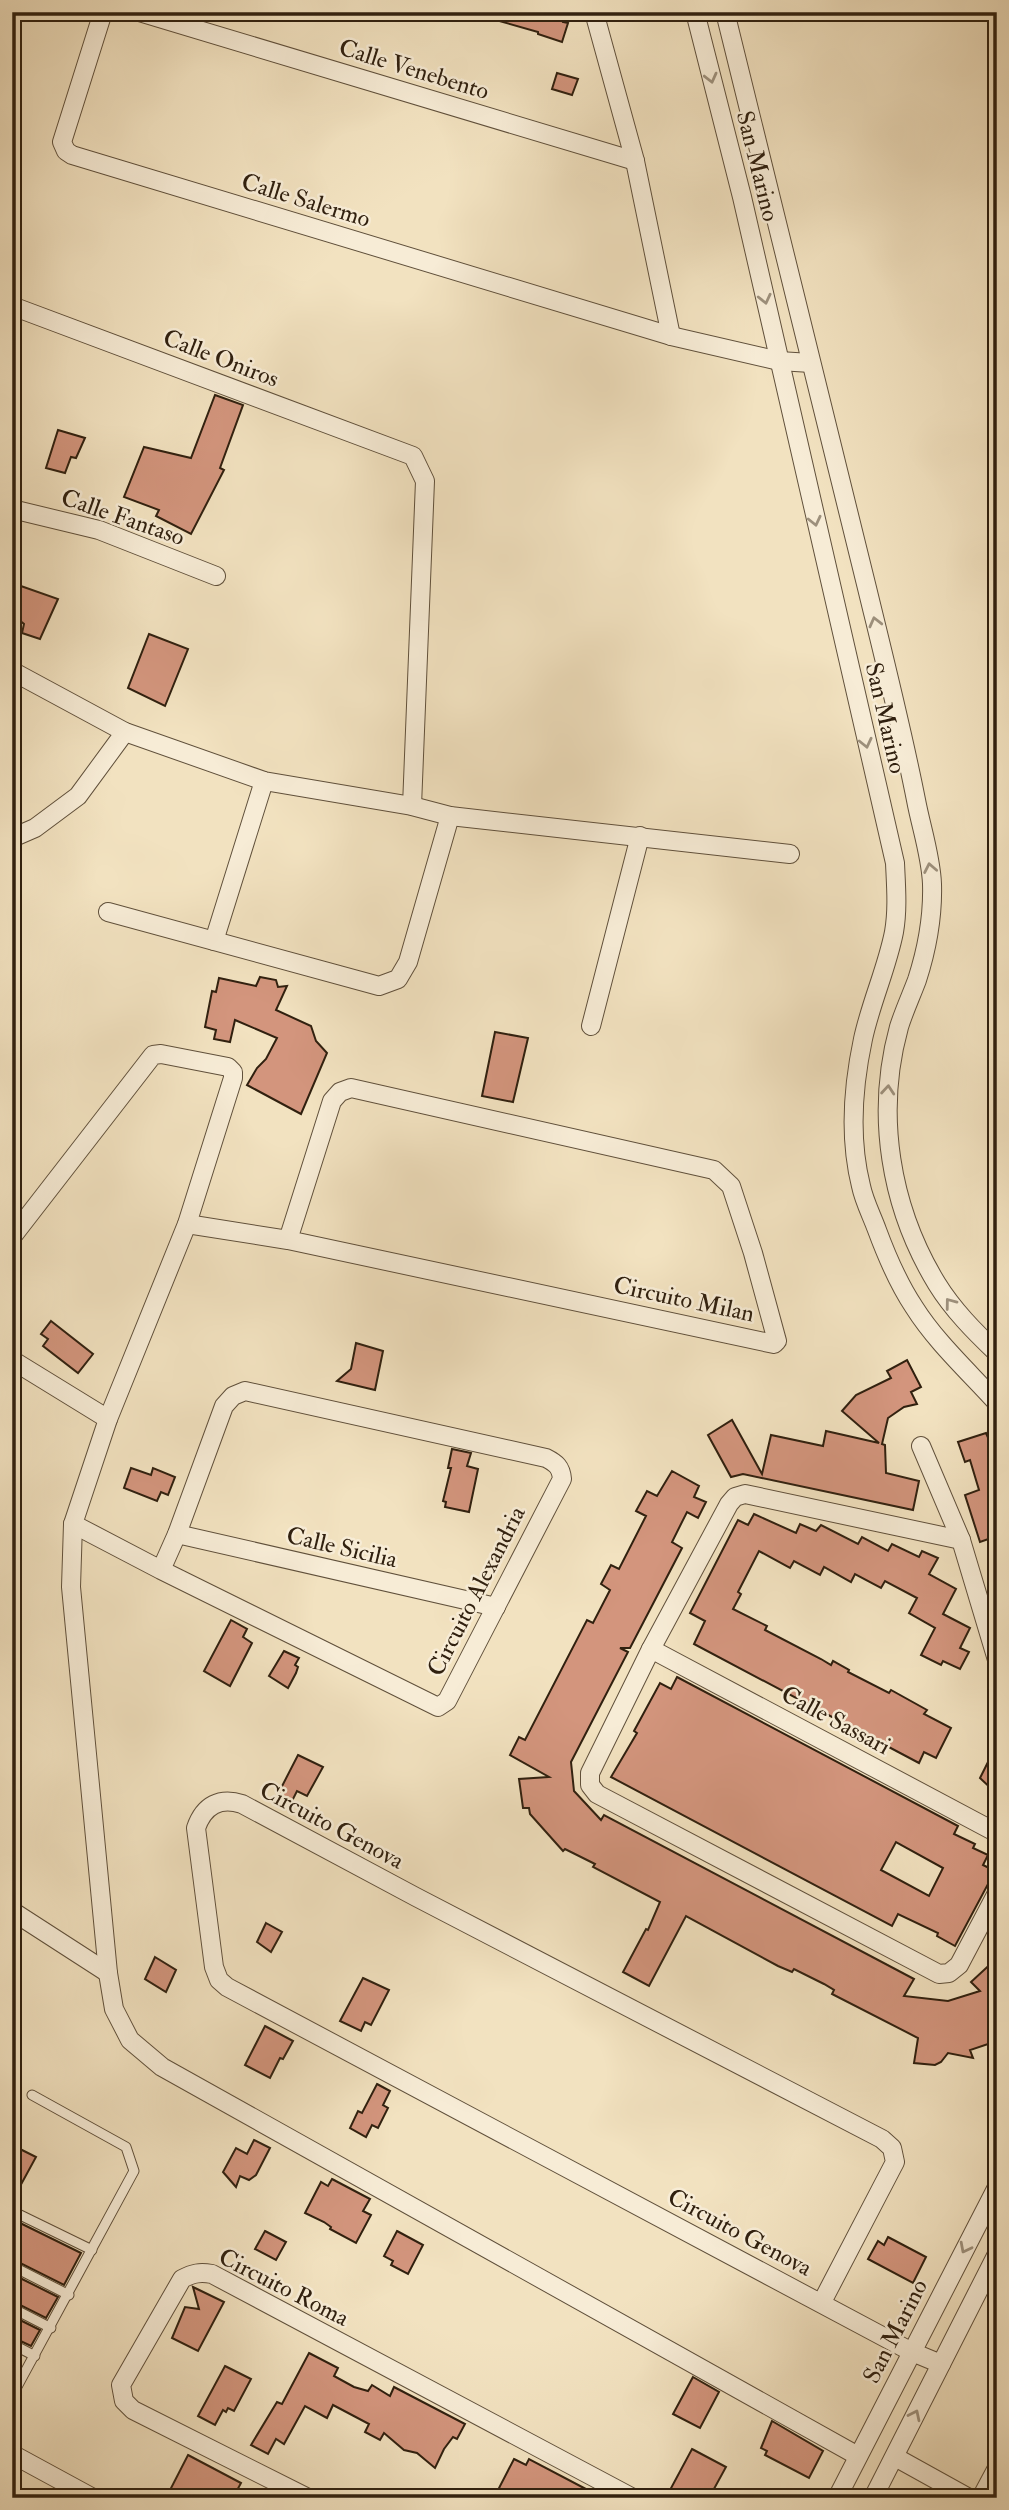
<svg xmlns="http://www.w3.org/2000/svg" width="1009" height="2510" viewBox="0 0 1009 2510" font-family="'IM FELL Double Pica',serif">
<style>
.building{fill:#d3957d;stroke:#30200f;stroke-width:2;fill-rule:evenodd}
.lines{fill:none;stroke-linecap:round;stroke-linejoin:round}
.lane-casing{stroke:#60503b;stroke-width:11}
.street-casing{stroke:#60503b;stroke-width:20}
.lane{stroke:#f7ecd6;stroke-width:9}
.street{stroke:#f7ecd6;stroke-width:18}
.oneway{stroke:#9d907c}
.labels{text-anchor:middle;stroke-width:5;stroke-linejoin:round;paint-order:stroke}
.street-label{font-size:24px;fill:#30200f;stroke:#f7ecd6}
</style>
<rect width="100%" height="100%" fill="#f2e2c0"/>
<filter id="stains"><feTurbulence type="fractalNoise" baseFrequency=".00286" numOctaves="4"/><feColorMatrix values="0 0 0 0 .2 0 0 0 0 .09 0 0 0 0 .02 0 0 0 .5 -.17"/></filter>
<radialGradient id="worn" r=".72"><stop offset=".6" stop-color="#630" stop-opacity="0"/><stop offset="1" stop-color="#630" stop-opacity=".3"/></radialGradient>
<g class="building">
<polygon points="485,12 561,12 560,16 564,17 563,22 568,23 562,42 538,34 538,32 485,17"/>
<polygon points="557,73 578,79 572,95 552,89"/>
<polygon points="215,395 243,405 220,468 224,470 191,534 156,516 159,510 124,497 144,447 191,458"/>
<polygon points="58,430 85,438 76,458 71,457 65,473 46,468"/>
<polygon points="18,585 58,599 40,639 22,633 24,624 14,616 19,603 12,598 12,593"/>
<polygon points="149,634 188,649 165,706 128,688"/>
<polygon points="260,977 276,980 278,987 287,986 276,1010 311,1026 316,1041 327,1053 301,1114 247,1085 257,1068 266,1059 277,1038 235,1020 230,1042 214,1039 216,1030 205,1027 212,991 216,992 219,978 256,986"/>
<polygon points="495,1032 528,1038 513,1102 482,1096"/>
<polygon points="51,1321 93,1354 78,1373 43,1346 48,1339 41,1334"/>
<polygon points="356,1343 383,1351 375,1390 337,1381 351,1369"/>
<polygon points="907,1360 921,1387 911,1392 917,1404 904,1407 888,1418 882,1444 885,1445 886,1473 919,1481 913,1510 743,1474 731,1477 708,1435 732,1420 762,1474 771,1435 823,1446 826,1431 879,1443 842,1411 856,1395 891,1378 887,1371"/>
<polygon points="986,1433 997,1458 997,1536 980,1542 965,1495 979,1490 970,1460 965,1462 958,1442"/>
<polygon points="452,1449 471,1453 467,1466 478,1469 469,1512 445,1507 446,1502 443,1501 451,1468 448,1468"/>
<polygon points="131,1468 151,1475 153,1468 175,1477 168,1495 161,1492 157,1501 124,1488"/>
<polygon points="672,1471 699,1486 694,1497 706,1502 698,1518 687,1512 672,1542 682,1548 630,1648 620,1648 628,1652 571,1762 574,1791 601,1820 604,1815 914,1979 904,1996 948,2001 980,1991 971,1982 997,1958 997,2041 970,2050 973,2058 948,2053 941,2062 935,2065 914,2063 918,2038 832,1994 834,1990 824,1984 794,1969 792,1972 778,1966 686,1916 649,1986 623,1972 646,1929 648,1930 660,1902 593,1867 595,1864 565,1849 563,1851 530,1814 529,1808 523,1808 519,1779 549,1777 510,1755 519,1737 525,1740 587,1620 593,1623 610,1590 601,1584 611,1565 619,1569 646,1516 636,1511 647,1491 657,1496"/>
<polygon points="754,1514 796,1533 800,1524 816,1531 821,1525 858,1544 862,1537 888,1551 892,1544 919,1557 922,1551 938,1558 929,1574 956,1589 943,1614 970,1628 960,1648 969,1652 960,1669 943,1661 941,1665 921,1655 935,1628 909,1613 917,1598 885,1581 881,1588 855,1574 851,1582 824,1567 820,1575 794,1561 790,1568 759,1551 738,1592 741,1594 733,1609 767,1626 765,1630 821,1659 831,1665 833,1661 849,1670 848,1672 889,1693 891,1690 927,1710 924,1714 951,1728 936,1758 924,1752 919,1763 694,1644 705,1621 690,1613 738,1520 748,1525"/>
<polygon points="231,1620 247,1629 243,1637 252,1643 230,1686 204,1671"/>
<polygon points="284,1651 299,1658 295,1665 298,1667 296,1673 288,1688 269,1676"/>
<path d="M677,1677l281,149 -4,8 21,10 -2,4 15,7 -5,10 12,6 -40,75 -18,-10 1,-3 -40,-19 -6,12 -281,-149 26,-44 -3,-2 26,-48 11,6zM896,1842l47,26 -14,28 -48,-26z"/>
<polygon points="997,1744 997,1794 980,1778"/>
<polygon points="298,1755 323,1767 307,1796 297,1791 292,1801 278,1794"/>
<polygon points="266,1923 282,1932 271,1952 257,1942"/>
<polygon points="155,1957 176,1970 166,1992 145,1979"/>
<polygon points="363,1978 389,1990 371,2025 365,2022 361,2031 340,2021"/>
<polygon points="265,2026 293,2041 283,2059 280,2058 270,2078 245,2065"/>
<polygon points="377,2084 390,2091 383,2105 388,2108 378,2128 372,2125 366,2137 350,2128 358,2111 362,2113"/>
<polygon points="254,2140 270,2148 256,2175 249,2180 240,2176 236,2187 223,2172 236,2148 247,2154"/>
<polygon points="12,2145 36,2157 12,2201"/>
<polygon points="332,2179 370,2199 363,2211 371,2215 356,2243 330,2229 331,2227 324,2222 305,2213 321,2182 328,2186"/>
<polygon points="12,2219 81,2253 64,2285 12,2259"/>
<polygon points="265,2231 286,2242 276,2260 255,2249"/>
<polygon points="397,2231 423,2245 408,2274 391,2265 393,2261 384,2256"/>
<polygon points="888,2237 926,2257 913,2283 868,2259 878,2241 884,2245"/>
<polygon points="12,2274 58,2297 46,2318 12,2301"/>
<polygon points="193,2287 224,2302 198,2351 172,2338 185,2307 199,2309"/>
<polygon points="12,2316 40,2330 31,2346 12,2337"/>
<polygon points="309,2353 338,2368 334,2376 354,2387 368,2391 372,2385 390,2396 394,2387 465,2424 457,2439 453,2437 444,2449 435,2468 417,2453 404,2450 384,2433 380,2440 365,2432 369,2424 333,2405 327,2418 305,2406 284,2444 276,2439 268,2454 251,2445 277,2402 282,2404"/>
<polygon points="225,2366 251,2379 234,2411 228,2408 226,2412 223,2410 215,2425 198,2416"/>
<polygon points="693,2377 719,2392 700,2428 673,2414"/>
<polygon points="772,2421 823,2451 809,2478 765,2455 767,2451 761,2448"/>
<polygon points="692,2449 726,2467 709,2498 685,2498 670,2490"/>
<polygon points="188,2455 241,2483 233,2498 181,2498 169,2492"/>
<polygon points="514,2459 526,2465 529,2459 603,2498 517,2498 499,2488"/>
</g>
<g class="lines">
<g class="lane-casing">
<g id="lane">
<polyline points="12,2211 92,2250"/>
<polyline points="12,2266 69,2295"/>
<polyline points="12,2308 51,2328"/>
<polyline points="12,2344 35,2356"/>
<polyline points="12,2396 134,2171 126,2147 32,2095"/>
</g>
</g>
<g class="street-casing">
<g id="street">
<polyline points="103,12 62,142 66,151 72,155 671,336 779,361 811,363"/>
<polyline points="139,12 635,161"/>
<polyline points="594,12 635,161 671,336"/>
<path d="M695,12l47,185 153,666c1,23 3,46 -1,69 -7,36 -23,70 -31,107 -10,47 -14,99 -2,147 3,15 11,30 16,44 10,27 21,53 37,77 22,35 55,65 83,96"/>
<path d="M725,12c48,192 94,384 142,576 17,70 35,141 49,212 5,27 15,56 16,84 1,33 -5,65 -15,96 -6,16 -13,31 -18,47 -24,87 -9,180 38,257 16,26 38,48 60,69"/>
<polyline points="12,306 413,456 425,481 412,806"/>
<polyline points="12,509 99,530 216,576"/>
<polyline points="12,671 125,732 264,781 412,806 450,816 790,854"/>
<polyline points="12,838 35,828 78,796 125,732"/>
<polyline points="108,912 379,986 398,979 408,962 450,816"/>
<polyline points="214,941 264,781"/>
<polyline points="591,1026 640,836"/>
<polyline points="187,1224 288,1240 774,1344 777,1341 753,1253 731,1186 714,1170 351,1088 340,1092 332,1101 288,1240"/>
<polyline points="12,1237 153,1055 161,1054 228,1067 233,1072 233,1078 187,1224 108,1419 73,1524 71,1587 108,1973 114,2009 130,2040 162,2067 858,2456"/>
<polyline points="12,1360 108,1419"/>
<polyline points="921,1446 961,1540 997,1660"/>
<path d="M73,1524l88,46 277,137 9,-6 115,-222c-1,-12 -6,-16 -16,-21l-301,-67 -12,5 -9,10 -47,128 -16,36"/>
<polyline points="177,1534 496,1607"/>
<polyline points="961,1540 745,1494 735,1497 729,1504 651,1649 590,1773 590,1785 597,1794 939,1974 949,1973 959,1965 997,1893"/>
<polyline points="651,1649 997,1833"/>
<polyline points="12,1911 108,1973"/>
<path d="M822,2302l73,-140 -3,-14 -10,-9 -466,-242 -174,-93c-22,-7 -38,1 -46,24l18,139 5,13 8,7 685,365 29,12"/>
<polyline points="12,2454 93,2498"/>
<polyline points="895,2457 969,2498"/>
<path d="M308,2498l-175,-88 -9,-9 -3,-16 61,-106c11,-6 18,-7 30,-5l421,224"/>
<polyline points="837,2498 997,2187"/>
<polyline points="873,2498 997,2254"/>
<polyline points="981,2498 997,2468"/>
</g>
</g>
<use href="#lane" class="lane"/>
<use href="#street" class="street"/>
</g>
<defs><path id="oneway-chevron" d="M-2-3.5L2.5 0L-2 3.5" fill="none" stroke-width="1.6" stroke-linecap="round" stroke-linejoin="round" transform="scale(1.75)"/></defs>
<g class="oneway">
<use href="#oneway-chevron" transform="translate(711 78) rotate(76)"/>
<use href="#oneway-chevron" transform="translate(765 299) rotate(77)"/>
<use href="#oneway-chevron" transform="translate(815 521) rotate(77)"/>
<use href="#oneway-chevron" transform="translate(875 622) rotate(-104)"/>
<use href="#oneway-chevron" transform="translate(866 743) rotate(77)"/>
<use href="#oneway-chevron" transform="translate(930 868) rotate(-101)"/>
<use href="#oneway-chevron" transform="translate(888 1090) rotate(-85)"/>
<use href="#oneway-chevron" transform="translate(950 1303) rotate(-127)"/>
<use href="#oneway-chevron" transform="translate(965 2248) rotate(117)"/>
<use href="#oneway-chevron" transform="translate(915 2415) rotate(-64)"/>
</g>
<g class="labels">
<g class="street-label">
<text transform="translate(414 69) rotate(17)" y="8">Calle Venebento</text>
<text transform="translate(758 166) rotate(76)" y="8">San Marino</text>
<text transform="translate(306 200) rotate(17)" y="8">Calle Salermo</text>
<text transform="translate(221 358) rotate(21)" y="8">Calle Oniros</text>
<text transform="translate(123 517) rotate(19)" y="8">Calle Fantaso</text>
<text transform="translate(886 718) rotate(77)" y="8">San Marino</text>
<text transform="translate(684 1299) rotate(12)" y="8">Circuito Milan</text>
<text transform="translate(342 1547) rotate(13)" y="8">Calle Sicilia</text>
<text transform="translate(476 1591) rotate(-63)" y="8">Circuito Alexandria</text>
<text transform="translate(836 1720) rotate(28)" y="8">Calle Sassari</text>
<text transform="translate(332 1825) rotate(28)" y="8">Circuito Genova</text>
<text transform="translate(740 2232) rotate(28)" y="8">Circuito Genova</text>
<text transform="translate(284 2287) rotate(27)" y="8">Circuito Roma</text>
<text transform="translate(895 2331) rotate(-63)" y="8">San Marino</text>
</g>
</g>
<rect width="1009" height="2510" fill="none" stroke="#f2e2c0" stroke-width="42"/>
<rect x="14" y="14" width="981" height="2482" fill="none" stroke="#30200f" stroke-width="3.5"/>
<rect x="21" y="21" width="967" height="2468" fill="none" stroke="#30200f" stroke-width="2"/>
<rect width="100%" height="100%" filter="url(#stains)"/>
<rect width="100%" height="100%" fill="url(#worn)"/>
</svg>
